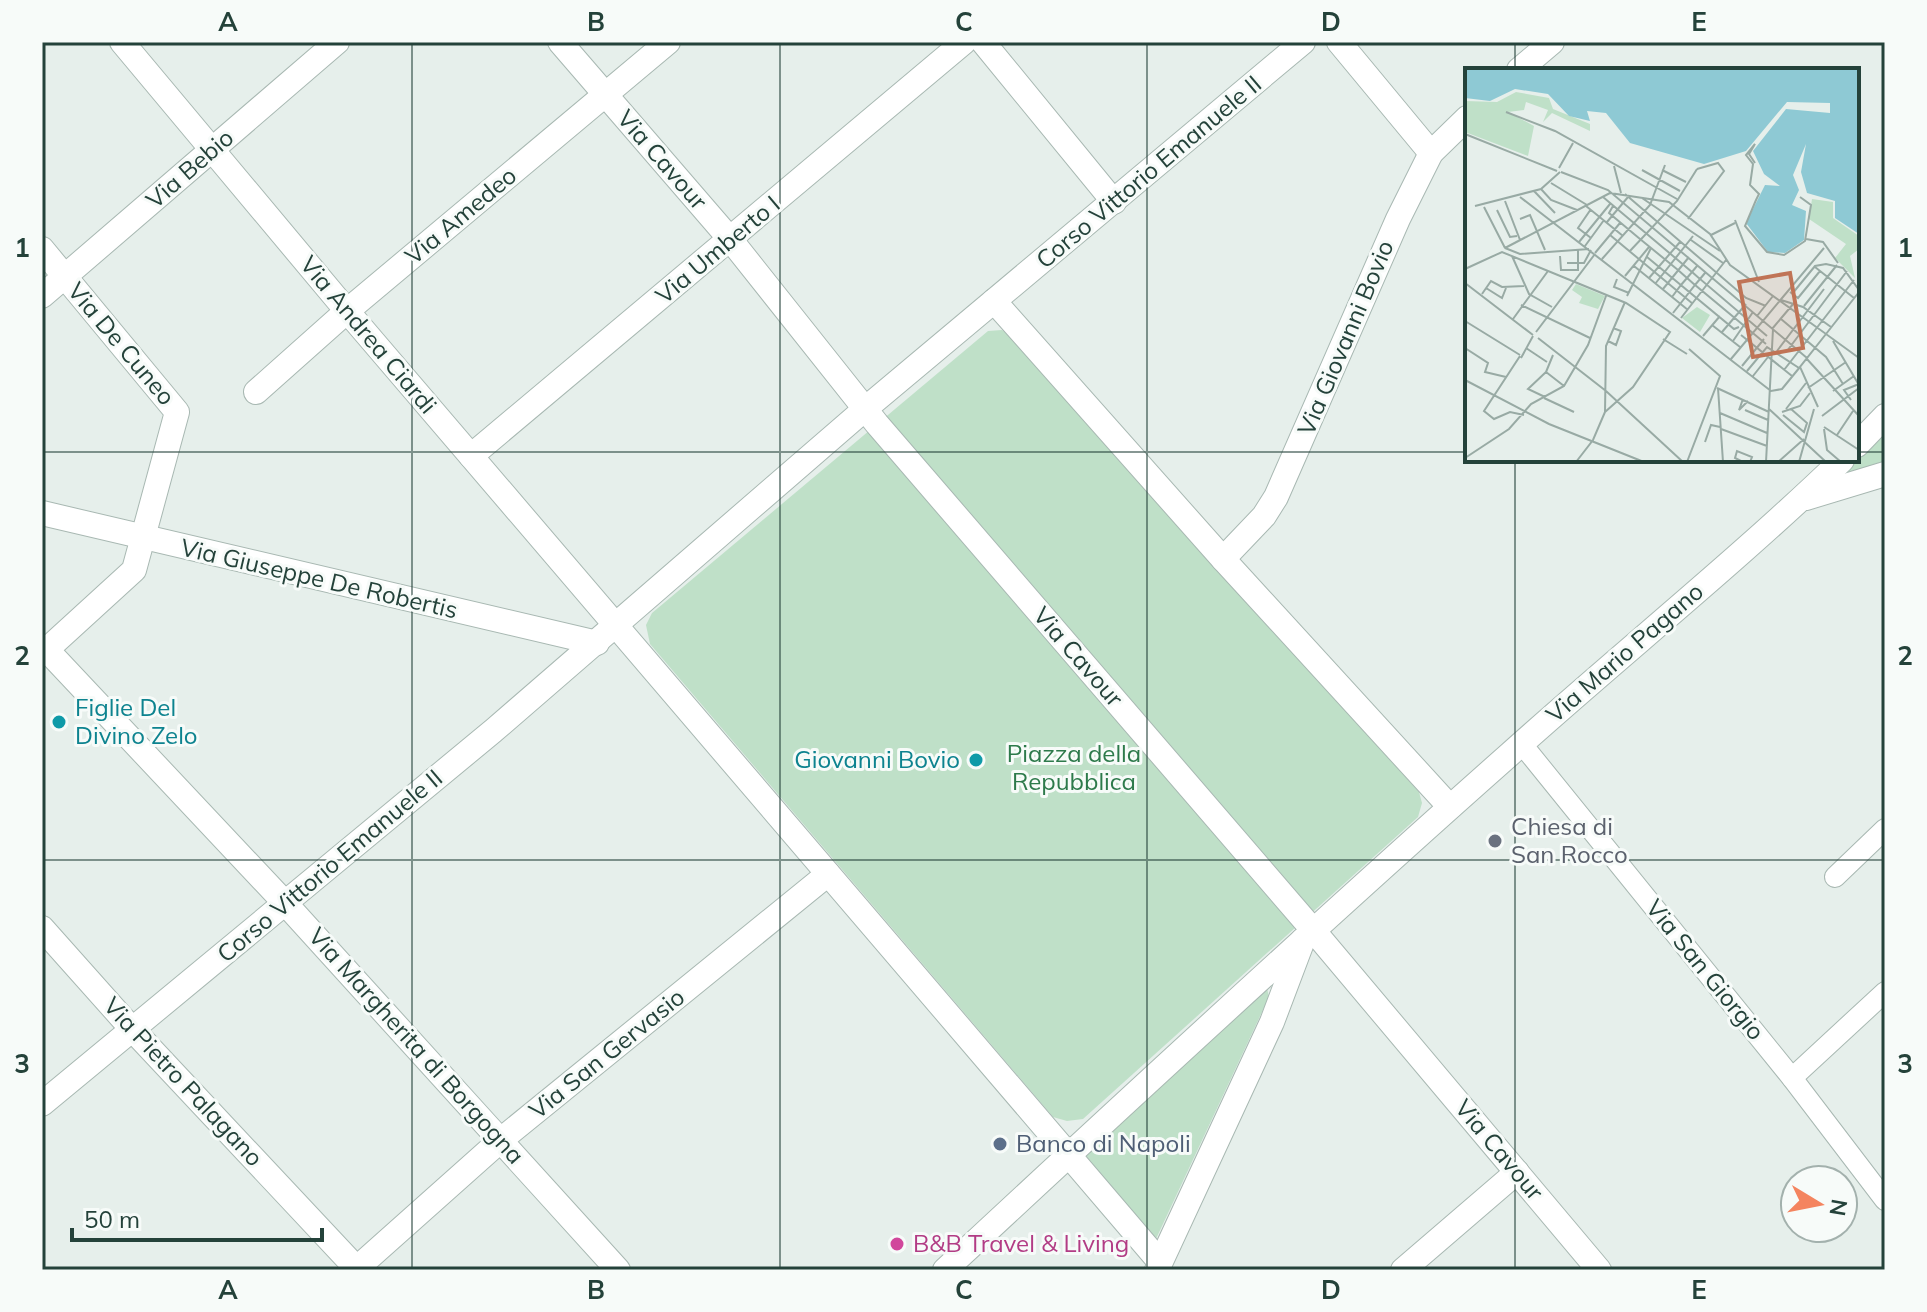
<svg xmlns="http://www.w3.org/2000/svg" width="1927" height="1312" viewBox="0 0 1927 1312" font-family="Mulish,sans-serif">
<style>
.green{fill:#bfe0c8}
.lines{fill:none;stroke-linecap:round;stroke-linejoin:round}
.pedestrian-casing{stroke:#a8b8b2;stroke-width:22}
.minor-casing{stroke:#a8b8b2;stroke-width:26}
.tertiary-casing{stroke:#a8b8b2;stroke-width:26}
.pedestrian{stroke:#fff;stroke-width:20}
.minor{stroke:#fff;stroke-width:24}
.tertiary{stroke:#fff;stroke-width:24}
.grid{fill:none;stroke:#24423a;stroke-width:2;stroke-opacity:0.55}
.culture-dot{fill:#0f9aa8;stroke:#f7fbf9;stroke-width:3}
.worship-dot{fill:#6b7280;stroke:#f7fbf9;stroke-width:3}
.service-dot{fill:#5c6f8a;stroke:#f7fbf9;stroke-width:3}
.hotel-dot{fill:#d1479c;stroke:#f7fbf9;stroke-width:3}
.labels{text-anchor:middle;stroke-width:6;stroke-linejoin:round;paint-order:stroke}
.street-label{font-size:24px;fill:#24423a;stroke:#f7fbf9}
.culture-label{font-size:24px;fill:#0d838f;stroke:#f7fbf9;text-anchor:start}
.park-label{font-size:24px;fill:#2d7a4b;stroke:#f7fbf9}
.worship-label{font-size:24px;fill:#5b616d;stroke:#f7fbf9;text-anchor:start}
.service-label{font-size:24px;fill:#4e5e75;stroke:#f7fbf9;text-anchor:start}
.hotel-label{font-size:24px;fill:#b23c85;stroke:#f7fbf9;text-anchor:start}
.inset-road{fill:none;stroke:#98aaa4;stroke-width:2}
.view{fill:#c07456;fill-opacity:0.15;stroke:#c07456;stroke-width:4}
.inset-edge{fill:none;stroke:#24423a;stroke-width:4}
.neatline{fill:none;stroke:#24423a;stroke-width:3}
.grid-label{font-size:26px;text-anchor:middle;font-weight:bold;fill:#24423a}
</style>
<rect width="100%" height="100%" fill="#e6efeb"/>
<g class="green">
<polygon points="1002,330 1012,337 1419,792 1422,803 1418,817 1083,1119 1067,1121 1053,1117 650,644 646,625 652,613 988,331"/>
<polygon points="1885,420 1885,470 1817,490 1847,460 1857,460 1857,449"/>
<polygon points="1266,984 1269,997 1155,1241 1080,1156"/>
</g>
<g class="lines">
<g class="pedestrian-casing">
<g id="pedestrian">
<polyline points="1521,743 1792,1078 1885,1200"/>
<polyline points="1835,877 1885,829"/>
<polyline points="1792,1078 1885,992"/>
</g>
</g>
<g class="minor-casing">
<g id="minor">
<polyline points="122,42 347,311 1160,1262"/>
<polyline points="560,42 730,239 877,424 1313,930 1599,1270"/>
<polyline points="983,42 1114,202"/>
<polyline points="1339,42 1431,153"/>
<polyline points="1519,70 1552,42"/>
<polyline points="42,249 177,412 134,570 42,654"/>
<polyline points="42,296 337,42"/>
<polyline points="994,301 1223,559 1450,807"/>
<polyline points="256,392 347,311 668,42"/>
<polyline points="1857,445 1885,416"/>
<polyline points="471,456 964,42"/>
<polyline points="1806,498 1885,474"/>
<polyline points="42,513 597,643"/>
<polyline points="1223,559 1264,516 1276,497 1398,219 1431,153 1467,118"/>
<polyline points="47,650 285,903 618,1270"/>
<polyline points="42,928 132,1029 358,1270"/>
<polyline points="355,1270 502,1139 828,874"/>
<path d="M945,1270c187,-174 374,-347 565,-516 110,-99 225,-191 332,-294"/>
<polyline points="1157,1270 1272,1022 1303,940"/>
<polyline points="1403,1270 1517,1172"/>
</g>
</g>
<g class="tertiary-casing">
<polyline id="tertiary" points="42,1104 493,731 865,409 1303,42"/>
</g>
<use href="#pedestrian" class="pedestrian"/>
<use href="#minor" class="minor"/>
<use href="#tertiary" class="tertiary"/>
</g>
<path class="grid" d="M412,42v1228M780,42v1228M1147,42v1228M1515,42v28M42,452h1425M1857,452h28M1515,460v810M42,860h1843"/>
<g class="culture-dot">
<circle cx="59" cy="722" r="8"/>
<circle cx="976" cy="760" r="8"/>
</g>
<circle class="worship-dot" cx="1495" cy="841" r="8"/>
<circle class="service-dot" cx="1000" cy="1144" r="8"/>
<circle class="hotel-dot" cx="897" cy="1244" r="8"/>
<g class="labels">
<g class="street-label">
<text transform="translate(662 160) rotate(49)" y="8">Via Cavour</text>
<text transform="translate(190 169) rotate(-41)" y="8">Via Bebio</text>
<text transform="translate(1149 172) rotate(-40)" y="8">Corso Vittorio Emanuele II</text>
<text transform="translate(461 216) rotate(-40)" y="8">Via Amedeo</text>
<text transform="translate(718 250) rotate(-40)" y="8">Via Umberto I</text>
<text transform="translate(368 335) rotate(50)" y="8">Via Andrea Ciardi</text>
<text transform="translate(1346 338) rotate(-67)" y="8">Via Giovanni Bovio</text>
<text transform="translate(121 344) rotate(50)" y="8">Via De Cuneo</text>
<text transform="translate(319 579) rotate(13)" y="8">Via Giuseppe De Robertis</text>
<text transform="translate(1625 653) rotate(-41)" y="8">Via Mario Pagano</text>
<text transform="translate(1078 657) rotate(49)" y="8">Via Cavour</text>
<text transform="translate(330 866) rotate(-40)" y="8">Corso Vittorio Emanuele II</text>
<text transform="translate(1705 970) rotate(51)" y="8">Via San Giorgio</text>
<text transform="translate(416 1046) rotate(48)" y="8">Via Margherita di Borgogna</text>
<text transform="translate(607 1054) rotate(-39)" y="8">Via San Gervasio</text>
<text transform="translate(183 1082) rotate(47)" y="8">Via Pietro Palagano</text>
<text transform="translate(1499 1150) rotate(50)" y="8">Via Cavour</text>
</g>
<g class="culture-label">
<text x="75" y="716">Figlie Del<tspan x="75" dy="28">Divino Zelo</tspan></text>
<text x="960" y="768" text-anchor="end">Giovanni Bovio</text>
</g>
<g class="park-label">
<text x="1074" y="762">Piazza della<tspan x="1074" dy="28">Repubblica</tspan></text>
</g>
<g class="worship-label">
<text x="1511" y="835">Chiesa di<tspan x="1511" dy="28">San Rocco</tspan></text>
</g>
<g class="service-label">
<text x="1016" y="1152">Banco di Napoli</text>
</g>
<g class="hotel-label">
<text x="913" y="1252">B&amp;B Travel &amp; Living</text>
</g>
</g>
<g transform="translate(1465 68)">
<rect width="394" height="394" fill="#e6efeb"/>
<path d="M51,24l33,6 4,11 37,15v7l-38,-18 -9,9 5,-12 -22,-8 -2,8 -16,2 26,14 -6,30 -63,-24v-31l32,1zM347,131l21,3v16l26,18v13l-9,7 5,22 -20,-20 11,-14 -37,-25zM111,216l29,12 -7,13 -19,-6 3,-6 -10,-7zM232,239l13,8 -10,17 -18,-14z" fill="#bfe0c8"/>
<path d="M0,0h394v166l-24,-16v-17l-28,-8 -6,-21 5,-28 -13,31 6,15 -7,15 14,6 -2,29 -19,13 -17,-1 -22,-29 19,-38 15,1 -16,-12 -11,-23 33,-42 44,4v-10l-43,-1 -41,49 -42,13 -74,-21 -24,-30 -19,-2 3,10 -21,-5 -21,-22 -33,-5 -25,12 -25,-3z" fill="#8ec9d4"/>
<path class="inset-road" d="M41,44l49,19 122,68M0,66l92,37M290,95l-6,-9 6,-10 -9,11 7,9 -3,21 9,9 -3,6M149,98l7,27M94,100l14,-25M177,102l38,21M197,102l24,12M96,104l47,18 199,168M86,115l36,22M76,121l10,11 26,10M69,123l21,22M145,125l59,9 41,32 20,31 96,69 33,-42M160,126l121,104 20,8M55,129l251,194 11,-2 18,-22M138,129l89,75 5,-6M177,130l78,53M291,132l-11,26 22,26 17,3 21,-14 6,-36 -11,-8M40,133l15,39M10,138l66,-17 19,-17M121,138l37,30M148,138l-4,7 31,26 38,31 9,8 8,7 5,-6 -8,-7 -5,6 -6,7 -9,12M19,139l21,41M126,141l-13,19 13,10M32,142l13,27 7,-1M55,151l10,-4 15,35M223,151l36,-48 -6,-8 -21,6M270,152l24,62M142,154l21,-25M145,167l83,69M246,167l24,-12M341,171l17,3 15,21M226,172l32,23M114,174l31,-38M120,178l19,-26M40,180l105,-55M40,180l15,6 69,-5M164,184l48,-51 20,-32M130,185l25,-30M47,188l17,38 23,13M95,188l1,14h17v-21M182,189l87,72 5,-2M137,191l48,-54 15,-40M102,195h17l7,-13M169,198l54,44M350,199l39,31M0,201l37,-17 124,51 44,29 -37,55 -28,25M240,205l-5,6 67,57M160,208l24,-29M184,210l31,-36M152,211l-3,8 15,6M0,215l68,52M190,216l38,-48M21,220l16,10 4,-10M198,221l26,-32M325,224l8,6 22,-27M17,226l9,-13 11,6 22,-1M327,226l23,-28 11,-2 17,4 16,22M162,228l24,-48M316,232l22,7 28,20M56,237l69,33M339,238l33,-41M208,245l22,-28 71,59M292,248l16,-20M216,250l45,-58M48,251l35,-48M316,251l45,38 17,27M0,253l55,34M247,257l28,22M307,261l22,-26M71,264l59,-78M257,264l24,-28M276,267l51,41M238,268l17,-20M73,270l68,53 77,71M198,271l24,15M143,273l8,4 5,-14 -8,-3M268,273l20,-29M368,273l26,44M0,280l23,15 -3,9 21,5M61,280l21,14M312,283l47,-62M322,283l60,-80M88,287l-7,17 18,14M55,288l-36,55 10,8 16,-7 14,3M56,290l12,-22M341,290l53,58M266,291l93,-111M277,298l22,-27M319,302l70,-90M282,303l20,-24 32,21M288,308l15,-19M0,312l84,44 95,38M252,320l52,24M253,320l5,74M343,320l38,-26M368,323l21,-15M80,329l-17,-8 18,-17M79,330l30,14M278,331l-4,11 9,-9M386,332l-7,-10 15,-6M353,339l-18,-40 26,-33 33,24M304,341l57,53M321,341l20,-26M280,342l23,10M317,344l18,-6 10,-13M255,345l47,20M318,347l21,17 3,-9 -16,-14M357,348l37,-28M359,359l35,23M256,361l46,17M359,361l3,21 14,12M372,367l16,-24M240,374l6,-17 9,2M0,390l44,-29 22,-25 33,-18 24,-41 18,-49M111,394l17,-22 12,-28 1,-66 19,-44M222,394l33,-86 -31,-27M278,394l-8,-4 2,-7 15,6 -2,5M301,394l7,-133M313,394l26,-23M334,394l15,-53"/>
<path class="view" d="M325,205l13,75 -50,9 -14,-75z"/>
<rect width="394" height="394" class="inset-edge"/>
</g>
<rect width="1927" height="1312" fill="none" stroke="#f7fbf9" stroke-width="88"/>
<g transform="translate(1819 1204) rotate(100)"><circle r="38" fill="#f7fbf9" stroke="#a3b1ad" stroke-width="2"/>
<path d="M0-6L14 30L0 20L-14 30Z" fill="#f4845f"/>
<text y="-12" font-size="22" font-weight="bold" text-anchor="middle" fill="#24423a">N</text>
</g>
<path d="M72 1228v12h250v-12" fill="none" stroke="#24423a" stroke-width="4"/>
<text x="84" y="1228" font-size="24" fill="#24423a" stroke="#f7fbf9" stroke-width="6" paint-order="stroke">50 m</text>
<rect x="44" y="44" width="1839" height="1224" class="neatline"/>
<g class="grid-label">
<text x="228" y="31">A</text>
<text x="596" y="31">B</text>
<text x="964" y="31">C</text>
<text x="1331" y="31">D</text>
<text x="1699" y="31">E</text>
<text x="22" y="257">1</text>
<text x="1905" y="257">1</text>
<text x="22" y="665">2</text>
<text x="1905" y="665">2</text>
<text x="22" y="1073">3</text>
<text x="1905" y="1073">3</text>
<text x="228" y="1299">A</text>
<text x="596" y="1299">B</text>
<text x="964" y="1299">C</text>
<text x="1331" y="1299">D</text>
<text x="1699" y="1299">E</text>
</g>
</svg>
